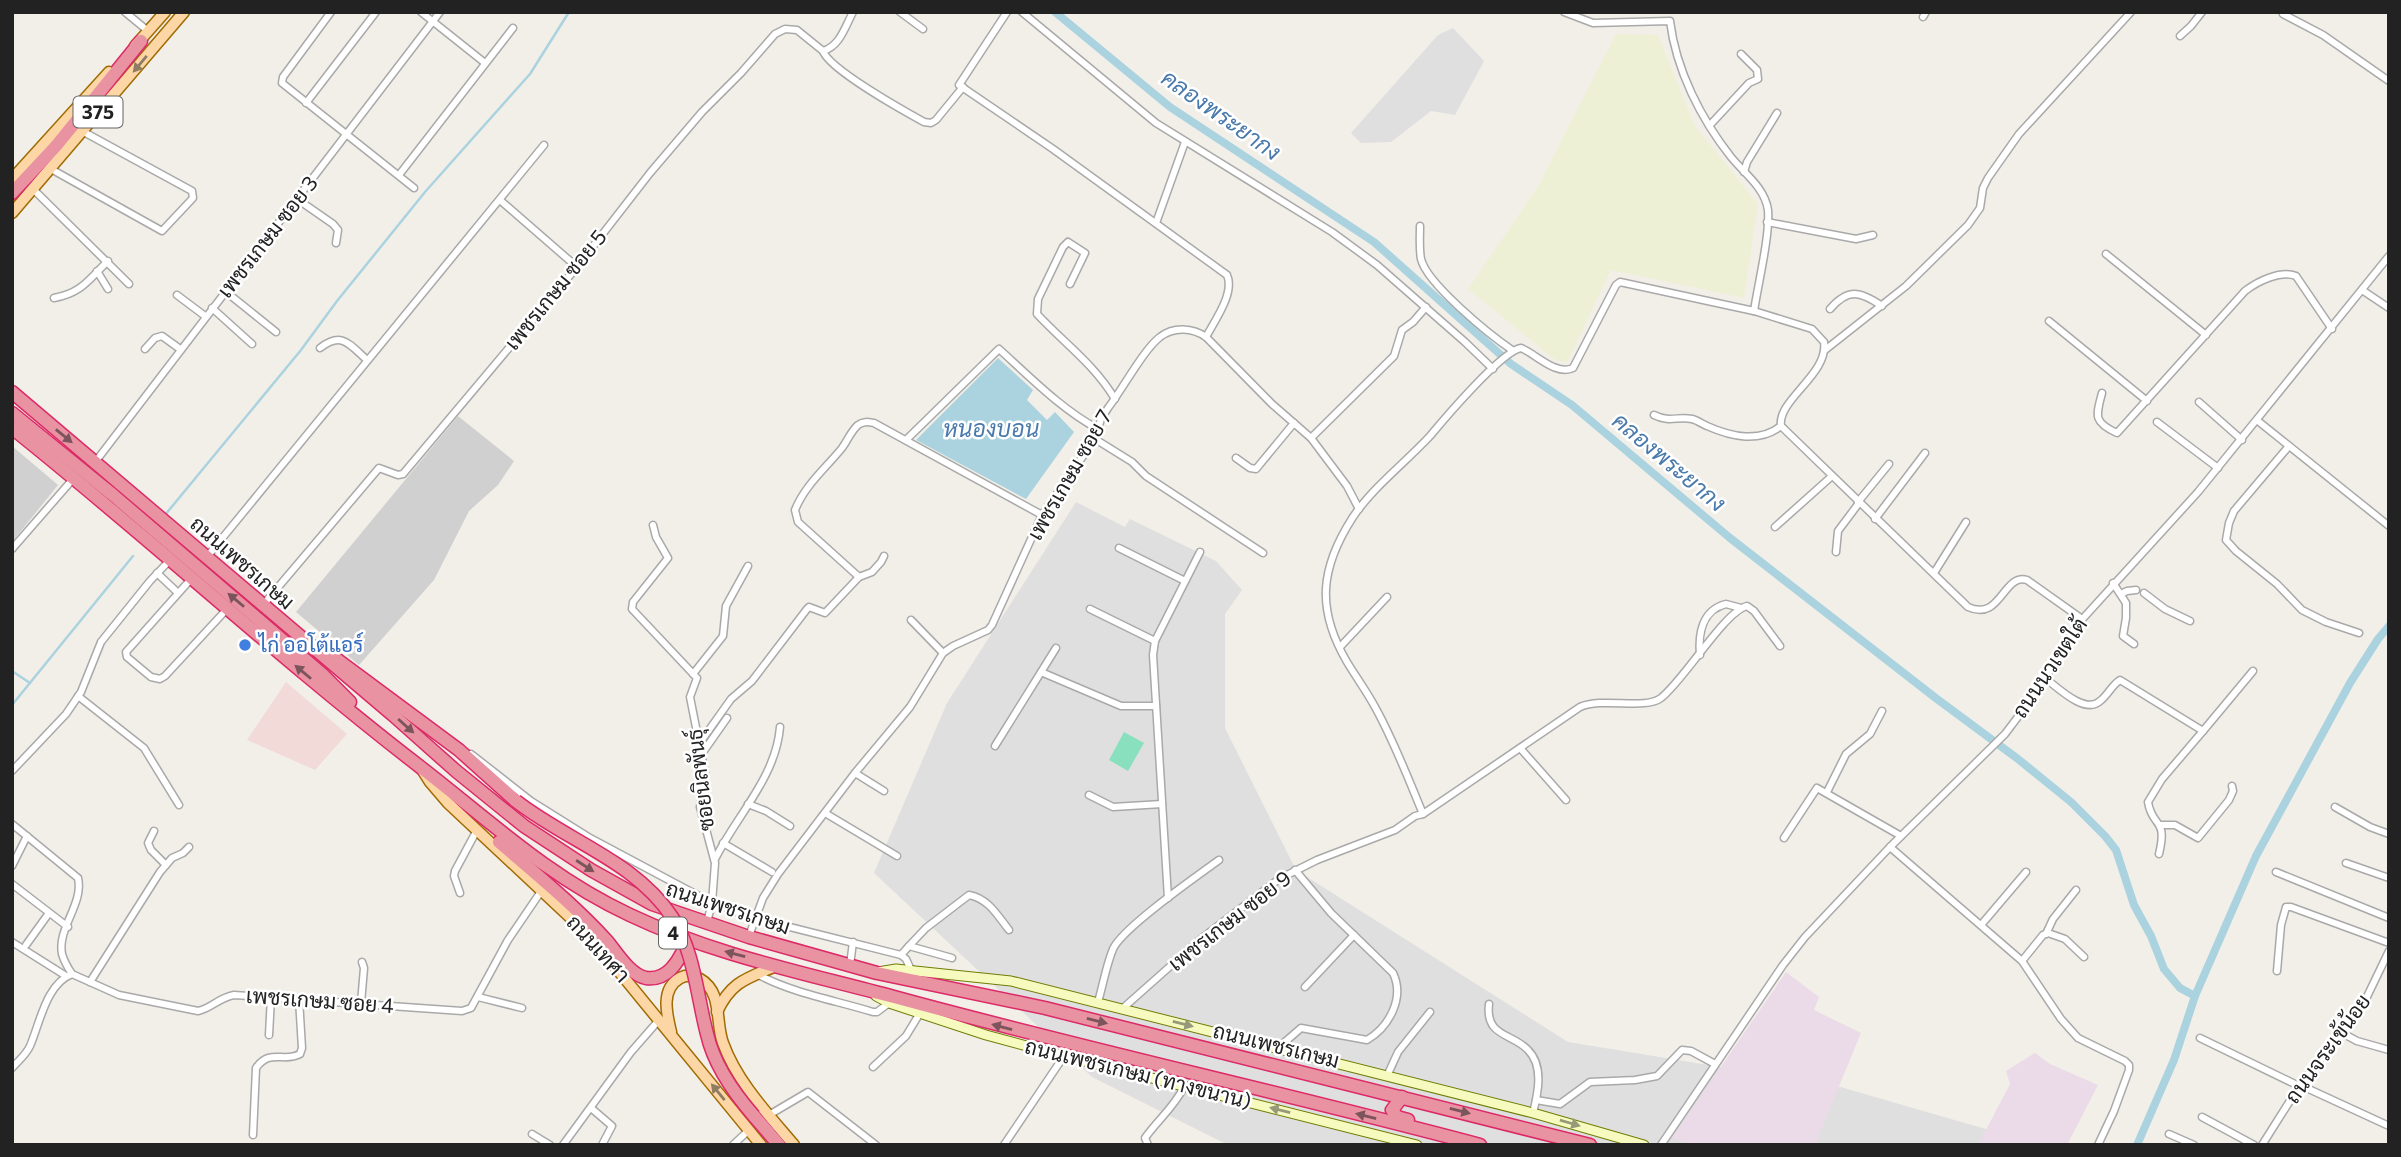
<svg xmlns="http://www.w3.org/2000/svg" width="2401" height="1157" viewBox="0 0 2401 1157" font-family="Commissioner,Sarabun,sans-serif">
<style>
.residential{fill:#e0dfdf}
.commercial{fill:#f2dad9}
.industrial{fill:#ebdbe8}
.religious{fill:#d0d0d0}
.farmland{fill:#eef0d5}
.pitch{fill:#88e0be}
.water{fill:#aad3df}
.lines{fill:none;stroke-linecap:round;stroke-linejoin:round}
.stream{stroke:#aad3df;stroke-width:2.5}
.canal{stroke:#aad3df;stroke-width:8}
.street-casing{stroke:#a9a9a9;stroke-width:9}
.secondary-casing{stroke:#707d05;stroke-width:11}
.primary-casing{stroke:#a06b00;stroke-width:13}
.highway-casing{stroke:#dc2a67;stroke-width:15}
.street{stroke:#fff;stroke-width:6}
.secondary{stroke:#f7fabf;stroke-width:9}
.primary{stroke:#fcd6a4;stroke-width:10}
.highway{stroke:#e892a2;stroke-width:12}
.highway-bridge-casing{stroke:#dc2a67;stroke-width:15;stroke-linecap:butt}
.highway-bridge{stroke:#e892a2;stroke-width:12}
.oneway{fill:#8f7c63}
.oneway2{fill:#7b545c}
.oneway3{fill:#979978}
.shop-dot{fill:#3f7fe0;stroke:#fff;stroke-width:2.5}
.labels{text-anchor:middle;stroke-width:5;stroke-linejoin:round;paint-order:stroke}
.shield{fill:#fff;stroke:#646464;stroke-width:2}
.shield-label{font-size:19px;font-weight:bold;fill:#222}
.street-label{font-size:21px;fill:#222;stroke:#fff}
.shop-label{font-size:21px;fill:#366cbe;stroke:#fff;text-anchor:start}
.water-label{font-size:23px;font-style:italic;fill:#4a7aab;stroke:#fff}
</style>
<rect width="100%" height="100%" fill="#f2efe9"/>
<g class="residential">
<polygon points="1453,28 1484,61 1455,115 1431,111 1391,142 1361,143 1351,133 1438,35"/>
<polygon points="1076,502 1125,527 1130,519 1216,561 1242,590 1225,614 1225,728 1296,870 1568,1042 1837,1086 2041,1145 1228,1145 1092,1077 874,873 947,703"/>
</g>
<polygon class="commercial" points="286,682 347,734 315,770 247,740"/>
<g class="industrial">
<polygon points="1786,972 1819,997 1814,1010 1861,1033 1816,1142 1820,1145 1693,1145 1672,1138"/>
<polygon points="2035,1053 2050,1064 2098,1085 2067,1145 1978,1145 2010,1084 2006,1071"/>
</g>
<g class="religious">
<polygon points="458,416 514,461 498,485 469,511 434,580 359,665 296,612"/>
<polygon points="12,446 58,485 12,542"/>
</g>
<polygon class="farmland" points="1616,34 1658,35 1695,126 1758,204 1744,298 1611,270 1567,362 1555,360 1468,289 1538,186"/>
<polygon class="pitch" points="1124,732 1144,743 1128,771 1109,760"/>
<polygon class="water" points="998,358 1033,390 1027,400 1047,420 1055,412 1074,432 1026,499 916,440"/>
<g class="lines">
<g class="stream">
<polyline points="165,515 301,350 337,301 425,192 530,74 569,12"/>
<polyline points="12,671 30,683"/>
<polyline points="12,705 133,556"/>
</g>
<g class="canal">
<polyline points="1055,12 1170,107 1374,242 1511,364 1572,405 1730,538 1937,699 2018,759 2071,802 2105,836 2116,850 2134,905 2151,936 2164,969 2180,988 2195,996"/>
<polyline points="2137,1145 2174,1060 2195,996 2256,856 2350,683 2378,639 2389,626"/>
</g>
<g class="street-casing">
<g id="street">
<polyline points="125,12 148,31"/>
<polyline points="331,12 283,77 282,83 414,188"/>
<polyline points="421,12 485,63"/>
<polyline points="900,12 923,29"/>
<path d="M1007,12l-48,73 94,64 174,126c8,18 -12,45 -21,62"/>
<polyline points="1022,12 1156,123 1332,232 1377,265 1465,342 1493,369"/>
<path d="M1564,12l29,11 77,-2c6,49 31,98 61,136 13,16 34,31 37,53 2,26 -10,74 -14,101"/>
<polyline points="2283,14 2323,35 2389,81"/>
<polyline points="1923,17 1926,12"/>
<polyline points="2180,36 2191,26 2202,12"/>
<path d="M823,51c6,18 81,60 101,71l7,1 5,-3 27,-33"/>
<polyline points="306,103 376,12"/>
<polyline points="1710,125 1749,83 1758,79 1757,70 1741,54"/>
<polyline points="51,169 162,231 193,198 192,191 82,131"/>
<polyline points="1744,172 1747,162 1777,113"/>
<polyline points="399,175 513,28"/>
<polyline points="33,189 129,284"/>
<polyline points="297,199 333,224 338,230 336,243"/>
<polyline points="501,201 577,267"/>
<polyline points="1767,222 1856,239 1873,235"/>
<polyline points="1156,223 1185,142"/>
<path d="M1420,226c0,10 -1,22 1,33 6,25 69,76 91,91"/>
<polyline points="2106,254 2206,335"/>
<polyline points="97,271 108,289"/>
<path d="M1070,284l15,-31 -17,-11 -5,5 -25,52 -1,15c27,29 57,50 78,85"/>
<polyline points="2362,290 2389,308"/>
<polyline points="225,291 276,332"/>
<polyline points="177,295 205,316"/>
<path d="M54,298c28,-5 35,-19 54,-37"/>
<polyline points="212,308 252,344"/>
<path d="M1830,309c18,-21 30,-18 52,-3"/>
<polyline points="2049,321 2147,401"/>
<path d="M320,348c22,-17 29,-4 47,12"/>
<polyline points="145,349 155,338 162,336 180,349"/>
<polyline points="1825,350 1906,286 1968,225 1980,208 1983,188 1988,178 2019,134 2131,12"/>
<path d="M2102,393c-6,23 -9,29 15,40l128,-142c13,-10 36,-21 51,-15l36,53"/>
<polyline points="2199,402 2242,440"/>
<path d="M1654,415c16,8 23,1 38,4 5,1 10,5 15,7 25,11 52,17 74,0"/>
<polyline points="2258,421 2389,526"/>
<polyline points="2157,422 2218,468"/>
<polyline points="1311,438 1394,356 1402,330 1413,322 1426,307"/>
<polyline points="1095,439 1132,462 1146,476 1263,553"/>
<path d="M906,440l93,-91c31,28 62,60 99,80"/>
<polyline points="2289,446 2234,511 2229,523 2226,540 2236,551 2277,584 2302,610 2326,622 2359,633"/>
<polyline points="1236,458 1250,468 1256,469 1294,423"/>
<polyline points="96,461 440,12"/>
<polyline points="1858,502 1889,464"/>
<polyline points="1875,519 1925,453"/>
<polyline points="653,525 656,537 668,558 633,602 632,609 697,678 690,697 705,773 700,807 715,863 712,903 707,922"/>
<polyline points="1775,527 1832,476"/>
<polyline points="1119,548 1185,581"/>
<polyline points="12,549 73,479"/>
<polyline points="1836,552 1838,531 1859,503"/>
<polyline points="206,558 544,145"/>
<polyline points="157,573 177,592"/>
<polyline points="1934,573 1966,522"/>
<path d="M859,577l-61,-55 -3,-12c10,-25 31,-42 47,-62 6,-8 9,-17 16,-23 5,-4 10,-3 16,-2l168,92"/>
<polyline points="191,579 126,652 127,657 151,677 160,679 165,676 227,609"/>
<polyline points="2113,583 2126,603 2126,618 2123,636 2134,644"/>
<polyline points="2144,593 2165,609 2190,621"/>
<polyline points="2121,594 2127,591 2136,590"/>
<path d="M263,605l116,-137 19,7 5,-1 174,-207 73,-94 52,-61 39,-39 34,-39 10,-5 12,1 26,21c17,-5 22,-24 30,-39"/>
<polyline points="1090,609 1155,641"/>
<polyline points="911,620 943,653"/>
<polyline points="1340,647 1387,597"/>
<path d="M1700,655c-2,-21 2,-45 26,-51l15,4"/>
<polyline points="1041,672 1121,706 1156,706"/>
<polyline points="693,674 723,636 726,606 748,566"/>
<path d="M2045,678c12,9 40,37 55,23 8,-6 11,-15 20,-21l83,51 50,-60"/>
<polyline points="78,696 144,748 179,805"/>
<polyline points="699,744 731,699 752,681 807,609 809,607 825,613 859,577 872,572 881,562 884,556"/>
<polyline points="995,746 1056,648"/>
<polyline points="1520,748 1566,800"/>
<polyline points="471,754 531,801 590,838 712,903 754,918 901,955 909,946 952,958"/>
<polyline points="701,755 727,718"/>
<polyline points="12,771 66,714 81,692 101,642 150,581 169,561"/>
<polyline points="855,773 884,791"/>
<polyline points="1827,792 1846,754 1870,734 1882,711"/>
<polyline points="1089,795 1113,807 1162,804"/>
<polyline points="748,804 766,811 790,826"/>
<polyline points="2335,807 2370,827 2389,834"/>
<polyline points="825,813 897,856"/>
<path d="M1423,814c-15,-36 -29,-73 -48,-107 -8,-15 -19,-30 -28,-45 -31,-53 -27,-94 6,-145 20,-30 52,-54 77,-81 15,-18 72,-85 91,-88 15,6 35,28 52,20l43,-83 4,-3 134,29 58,18 12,13c5,32 -47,58 -43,84l187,181c33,15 35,-34 59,-27l55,39"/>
<path d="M12,824l66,54c6,26 -21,50 -16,76 2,7 6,14 10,20"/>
<polyline points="2161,825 2175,825 2198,838 2229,800 2233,791 2232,786"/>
<polyline points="154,831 148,843 151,850 166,865"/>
<polyline points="1784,838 1817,788 1901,836"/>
<polyline points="723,843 772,872"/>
<polyline points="1890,847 2022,961 2061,1019 2078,1038 2125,1061 2129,1065 2129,1070 2114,1111 2098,1145"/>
<path d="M2159,854c9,-37 -7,-26 -11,-52l14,-23 41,-48"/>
<path d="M715,859c22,-44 61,-82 65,-132"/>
<polyline points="2346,863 2389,878"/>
<polyline points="12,866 27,836"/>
<polyline points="2276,872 2389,918"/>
<polyline points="12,884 68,927"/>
<polyline points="460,893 454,876 455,871 477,830"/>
<polyline points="1168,898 1153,655 1155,641 1200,552"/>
<polyline points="1981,925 2026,872"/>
<polyline points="2046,934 2053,919 2076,890"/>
<path d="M749,936l14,-38 15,-24 77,-101 55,-66 33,-54 10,-7 35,-16 4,-5 50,-110 53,-76 6,-20 7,-11c14,-18 36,-59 52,-71 14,-11 33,-9 46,0l66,67 39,34 36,48 12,23"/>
<polyline points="12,942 66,976"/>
<polyline points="26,945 49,913"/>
<path d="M909,946l17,-18 43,-33c20,4 28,20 40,35"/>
<polyline points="901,955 906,959 911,970"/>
<polyline points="2022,961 2043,935 2048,933 2065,939 2084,957"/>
<polyline points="850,965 853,942"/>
<polyline points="2277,971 2281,925 2286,907 2291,907 2389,943"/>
<path d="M757,974c35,19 77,26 116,38h4l12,-9"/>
<polyline points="90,982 160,872 172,858 183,853 189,847"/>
<polyline points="1305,987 1354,935"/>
<polyline points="478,997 522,1008"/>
<path d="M1098,1002c5,-17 8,-36 15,-53 9,-21 84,-73 106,-89"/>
<polyline points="361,1003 364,968 362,962"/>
<path d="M1489,1004c-4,33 23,29 39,46 16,16 10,43 5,63"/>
<path d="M1122,1009l80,-71 77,-59 38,-19 78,-30 20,-14 8,-2 157,-107c23,-10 65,3 81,-9 24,-19 63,-86 86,-92l7,5 26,35"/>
<polyline points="2342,1033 2357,1041 2389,1050"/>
<polyline points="269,1035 271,997"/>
<polyline points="2200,1038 2299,1086"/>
<path d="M1278,1048l23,-20 66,12c22,-13 38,-42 26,-67l-62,-60 -36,-43"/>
<polyline points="873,1067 906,1036 920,1013"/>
<path d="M12,1068c6,-7 14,-13 18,-22 10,-23 16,-62 42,-72l47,21 79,16c14,-3 20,-13 36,-16l228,16 9,-3 37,-68 34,-50"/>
<polyline points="1387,1076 1398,1052 1430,1012"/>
<polyline points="2300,1085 2389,1126"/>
<polyline points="1536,1100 1560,1104 1590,1082 1635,1080 1657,1076 1682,1050 1691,1051 1715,1064"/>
<polyline points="591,1108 612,1126 602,1145"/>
<polyline points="769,1115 808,1092 876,1145"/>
<polyline points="2202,1117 2254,1145"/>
<polyline points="532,1134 550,1145"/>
<polyline points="2169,1134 2194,1145"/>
<path d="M253,1135l3,-67c14,-20 28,-5 44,-14l2,-6 -3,-49"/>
<polyline points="563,1145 631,1052 659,1020"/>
<polyline points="733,1145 749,1130"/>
<polyline points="1004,1145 1064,1056"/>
<path d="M1148,1145l-3,-7c13,-18 29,-31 39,-51"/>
<polyline points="1661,1145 1783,965 1805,937 1890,847 2005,734 2039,689 2077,625 2198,492 2389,256"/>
<polyline points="2262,1145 2300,1085 2363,1005 2389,951"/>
</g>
</g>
<g class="secondary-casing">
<g id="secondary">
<polyline points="878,972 896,969 1011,981 1533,1113 1644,1145"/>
<polyline points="876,996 889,1003 986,1035 1064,1056 1417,1145"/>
</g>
</g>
<g class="primary-casing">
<g id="primary">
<polyline points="135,46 165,12"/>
<polyline points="12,179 109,72"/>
<polyline points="12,213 184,12"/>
<polyline points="423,771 430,782 448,803 590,936 761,1145"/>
<path d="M717,1012c14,-31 31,-34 59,-46"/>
<path d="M671,1032c-4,-17 -11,-43 9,-54 7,-4 13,-3 20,1 23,13 15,43 23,64 14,39 45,71 71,102"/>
</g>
</g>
<g class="highway-casing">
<g id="highway">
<polyline points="12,193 56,146 141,41"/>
<polyline points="12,392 393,715 456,771 524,826 591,870 652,904 749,937 877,973 1045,1008 1590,1145"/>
<polyline points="12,413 113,495 322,674 350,702"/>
<path d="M12,428c138,110 267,230 407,338 70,54 129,111 211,149 84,40 175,58 264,82 194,53 391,96 586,148"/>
<polyline points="335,658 459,750 516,801"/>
<path d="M499,842c37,32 75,63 108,99 10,12 23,34 39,37 21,3 32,-16 39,-31"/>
<polyline points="1402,1097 1392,1110 1397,1117 1408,1120"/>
<polyline points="754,1116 779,1145"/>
</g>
</g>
<use href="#street" class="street"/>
<use href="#secondary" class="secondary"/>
<use href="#primary" class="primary"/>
<use href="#highway" class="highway"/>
<g class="highway-bridge-casing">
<path id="highway-bridge" d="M516,801c51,40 119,60 156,116 22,33 25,79 35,117 7,31 26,58 47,82"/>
</g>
<use href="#highway-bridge" class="highway-bridge"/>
</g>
<defs><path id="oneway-solid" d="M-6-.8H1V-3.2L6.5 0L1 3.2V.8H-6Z" transform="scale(1.75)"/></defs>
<g class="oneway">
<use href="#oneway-solid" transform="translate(140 64) rotate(130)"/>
<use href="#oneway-solid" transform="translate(718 1092) rotate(-129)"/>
</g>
<g class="oneway2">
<use href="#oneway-solid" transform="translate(64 436) rotate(39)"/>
<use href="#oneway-solid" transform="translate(236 600) rotate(-140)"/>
<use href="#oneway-solid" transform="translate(303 672) rotate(-140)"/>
<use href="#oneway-solid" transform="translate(406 726) rotate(42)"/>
<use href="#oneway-solid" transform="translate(585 866) rotate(33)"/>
<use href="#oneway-solid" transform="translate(735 954) rotate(-165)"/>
<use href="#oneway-solid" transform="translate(1097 1021) rotate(14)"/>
<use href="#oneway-solid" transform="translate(1002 1027) rotate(-165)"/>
<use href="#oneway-solid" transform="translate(1460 1111) rotate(14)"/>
<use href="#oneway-solid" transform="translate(1366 1116) rotate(-166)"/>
</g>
<g class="oneway3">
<use href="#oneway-solid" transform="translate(1183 1024) rotate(14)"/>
<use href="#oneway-solid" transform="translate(1280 1110) rotate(-166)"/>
<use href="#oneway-solid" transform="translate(1570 1123) rotate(16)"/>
</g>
<circle class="shop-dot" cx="245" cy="645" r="7"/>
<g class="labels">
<g class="shield">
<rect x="73.5" y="96.5" width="49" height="31" rx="5"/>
<rect x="659" y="917.5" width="28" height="31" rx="5"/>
</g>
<g class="shield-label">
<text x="98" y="119">375</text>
<text x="673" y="940">4</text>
</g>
<g class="street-label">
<text transform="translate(268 237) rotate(-52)" y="7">เพชรเกษม ซอย 3</text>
<text transform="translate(556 290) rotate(-51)" y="7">เพชรเกษม ซอย 5</text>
<text transform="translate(1070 475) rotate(-60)" y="7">เพชรเกษม ซอย 7</text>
<text transform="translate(242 563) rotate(41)" y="7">ถนนเพชรเกษม</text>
<text transform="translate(2050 668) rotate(-56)" y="7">ถนนนวเขตใต้</text>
<text transform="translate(701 780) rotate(-97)" y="7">ซอยนิลพันธุ์</text>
<text transform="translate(728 908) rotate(18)" y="7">ถนนเพชรเกษม</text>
<text transform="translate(1230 921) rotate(-38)" y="7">เพชรเกษม ซอย 9</text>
<text transform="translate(598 949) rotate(48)" y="7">ถนนเทศา</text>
<text transform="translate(320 1001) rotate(4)" y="7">เพชรเกษม ซอย 4</text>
<text transform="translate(1276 1046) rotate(14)" y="7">ถนนเพชรเกษม</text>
<text transform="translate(2328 1049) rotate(-54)" y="7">ถนนจระเข้น้อย</text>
<text transform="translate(1138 1074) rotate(14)" y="7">ถนนเพชรเกษม (ทางขนาน)</text>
</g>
<g class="shop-label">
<text x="259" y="652">ไก่ ออโต้แอร์</text>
</g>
<g class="water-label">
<text transform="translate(1221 115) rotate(35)" y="8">คลองพระยากง</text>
<text x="991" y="437">หนองบอน</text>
<text transform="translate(1669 462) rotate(40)" y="8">คลองพระยากง</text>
</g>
</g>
<rect width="2401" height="1157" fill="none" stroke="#222222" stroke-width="28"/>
</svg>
